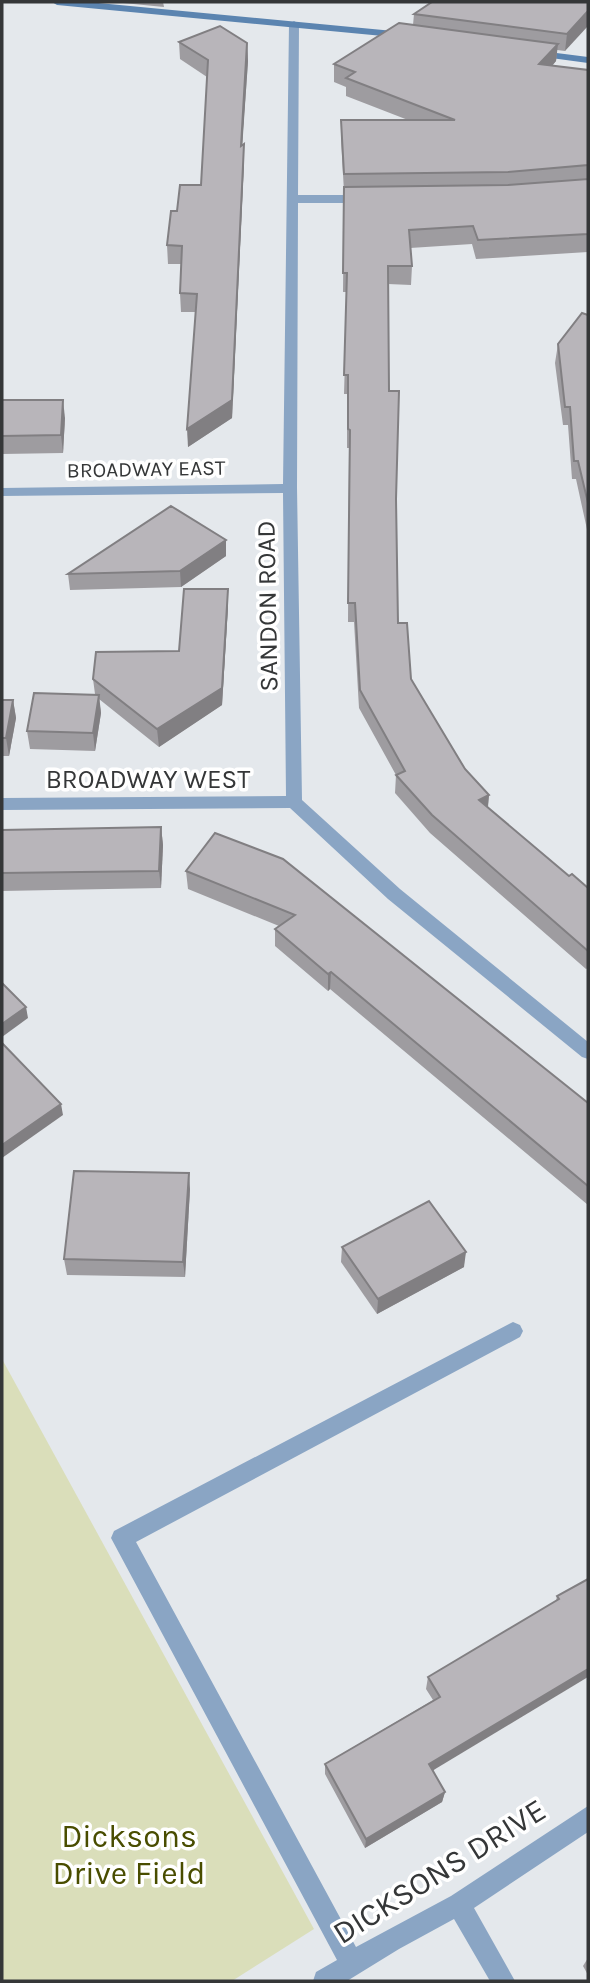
<svg xmlns="http://www.w3.org/2000/svg" width="590" height="1983" viewBox="0 0 590 1983" font-family="Karla,sans-serif">
<style>
.green{fill:#dadeba}
.lines{fill:none;stroke-linecap:round;stroke-linejoin:round}
.street{fill:#8aa5c4;fill-rule:evenodd}
.secondary{fill:#5b84b0;fill-rule:evenodd}
.wall{fill:#9e9ca0}
.shaded-wall{fill:#817f82}
.building{fill:#b8b5ba;stroke:#817f82;stroke-width:2}
.labels{text-anchor:middle;stroke-width:7;stroke-linejoin:round;paint-order:stroke}
.far-street-label{font-size:21px;fill:#353738;stroke:#fff}
.street-label{font-size:26px;fill:#353738;stroke:#fff}
.near-park-label{font-size:32px;fill:#494d00;stroke:#fff}
.near-street-label{font-size:32px;fill:#353738;stroke:#fff}
</style>
<rect width="100%" height="100%" fill="#e4e8ec"/>
<polygon class="green" points="2,1359 314,1929 232,1981 2,1981"/>
<g class="lines">
<g class="street">
<polygon points="294,21 299,24 298,195 368,195 374,199 368,203 298,203 297,488 302,800 400,889 588,1042 588,1059 582,1057 388,899 290,808 2,810 2,798 286,796 283,493 2,496 2,488 283,484 289,24"/>
<polygon points="513,1322 520,1325 523,1331 520,1337 136,1542 356,1947 451,1896 588,1806 588,1832 474,1908 515,1981 490,1981 454,1919 399,1949 347,1981 313,1981 316,1972 337,1960 111,1538 114,1531"/>
</g>
<g class="secondary">
<polygon points="52,2 88,2 404,32 409,35 404,38 57,5"/>
<polygon points="533,50 588,57 588,63 529,55 528,53"/>
</g>
</g>
<g class="wall">
<polygon points="113,2 163,2 164,7"/>
<polygon points="588,2 565,51 557,50 556,61 552,66 588,70 588,252 476,259 472,244 410,248 412,266 411,285 388,284 389,391 396,499 398,623 411,679 465,769 489,795 488,808 569,876 588,888 588,968 586,969 430,833 395,793 396,775 359,708 354,622 348,622 349,448 347,448 347,394 344,394 347,292 343,292 344,192 341,138 341,120 408,120 346,96 346,87 334,82 334,64 413,25 414,14"/>
<polygon points="179,42 247,43 248,61 242,145 244,162 232,418 188,447 196,312 181,312 180,293 181,264 168,264 167,245 177,211 201,185 207,77 180,59"/>
<polygon points="588,315 588,534 576,479 572,479 568,425 563,425 555,363 558,344"/>
<polygon points="2,400 65,418 63,453 2,454"/>
<polygon points="226,540 226,556 181,587 70,590 68,574"/>
<polygon points="228,607 222,705 159,747 99,699 101,713 95,751 30,749 27,731 95,694 93,679 179,651"/>
<polygon points="2,700 13,700 16,718 9,756 2,756"/>
<polygon points="161,827 163,845 161,888 2,891 2,830"/>
<polygon points="215,833 588,1103 588,1205 330,989 328,991 275,946 275,929 279,926 188,889 186,871"/>
<polygon points="190,1189 185,1277 67,1275 64,1259"/>
<polygon points="342,1247 464,1267 377,1314 341,1262"/>
<polygon points="588,1579 433,1771 445,1792 442,1802 365,1848 325,1774 325,1764 433,1700 426,1689 428,1677 556,1601 557,1596"/>
<polygon points="588,1958 588,1975 583,1966"/>
</g>
<g class="shaded-wall">
<polygon points="588,11 588,26 565,51 567,34"/>
<polygon points="247,43 248,61 241,164 241,146"/>
<polygon points="558,44 556,61 538,82 539,64"/>
<polygon points="244,144 244,162 232,418 188,447 187,429"/>
<polygon points="63,400 65,418 63,453 61,435"/>
<polygon points="226,540 226,556 181,587 180,571"/>
<polygon points="228,589 228,607 222,705 159,747 157,729"/>
<polygon points="99,695 101,713 95,751 93,733"/>
<polygon points="13,700 16,718 9,756 6,738"/>
<polygon points="489,795 487,813 479,800"/>
<polygon points="161,827 163,845 161,888 159,871"/>
<polygon points="331,972 330,989 328,991 328,974"/>
<polygon points="26,1007 28,1018 2,1037 2,1024"/>
<polygon points="61,1104 63,1115 2,1158 2,1145"/>
<polygon points="189,1173 190,1189 185,1277 183,1262"/>
<polygon points="466,1252 464,1267 377,1314 378,1299"/>
<polygon points="588,1669 588,1677 427,1774 429,1764"/>
<polygon points="445,1792 442,1802 365,1848 366,1839"/>
</g>
<g class="building">
<polygon points="432,2 588,2 588,11 567,34 414,14"/>
<polygon points="399,23 558,44 539,64 588,70 588,165 508,172 344,174 341,120 455,120 346,78 355,72 334,64"/>
<polygon points="220,26 247,43 241,146 244,144 232,400 187,429 197,294 180,293 182,246 167,245 171,211 177,211 180,185 201,185 208,60 179,42"/>
<polygon points="588,179 588,234 478,240 473,226 409,230 412,266 388,266 389,391 399,391 396,499 398,623 407,623 411,679 465,769 489,795 479,800 569,876 572,874 588,888 588,951 432,815 396,775 405,771 360,690 355,603 348,603 350,430 348,429 348,375 344,375 347,273 343,273 344,187 508,185"/>
<polygon points="582,313 588,315 588,503 578,461 574,461 570,407 565,407 558,344"/>
<polygon points="2,400 63,400 61,435 2,436"/>
<polygon points="171,506 226,540 180,571 68,574"/>
<polygon points="184,589 228,589 222,688 157,729 93,679 96,652 179,651"/>
<polygon points="34,693 99,695 93,733 27,731"/>
<polygon points="2,700 13,700 6,738 2,738"/>
<polygon points="161,827 159,871 2,873 2,830"/>
<polygon points="215,833 283,859 588,1103 588,1186 331,972 328,974 275,929 295,915 186,871"/>
<polygon points="2,983 26,1007 2,1024"/>
<polygon points="2,1043 61,1104 2,1145"/>
<polygon points="74,1171 189,1173 183,1262 64,1259"/>
<polygon points="429,1201 466,1252 378,1299 342,1247"/>
<polygon points="588,1579 588,1669 429,1764 445,1792 366,1839 325,1764 440,1697 428,1677 559,1599 557,1596"/>
</g>
<g class="labels">
<g class="far-street-label">
<text transform="translate(146 469) rotate(-1)" y="7">BROADWAY EAST</text>
</g>
<g class="street-label">
<text transform="translate(267 606) rotate(-91)" y="9">SANDON ROAD</text>
<text x="148" y="788">BROADWAY WEST</text>
</g>
<g class="near-park-label">
<text x="129" y="1847">Dicksons<tspan x="129" dy="37">Drive Field</tspan></text>
</g>
<g class="near-street-label">
<text transform="translate(439 1871) rotate(-32)" y="11">DICKSONS DRIVE</text>
</g>
</g>
<rect width="590" height="1983" fill="none" stroke="#353738" stroke-width="7"/>
</svg>
